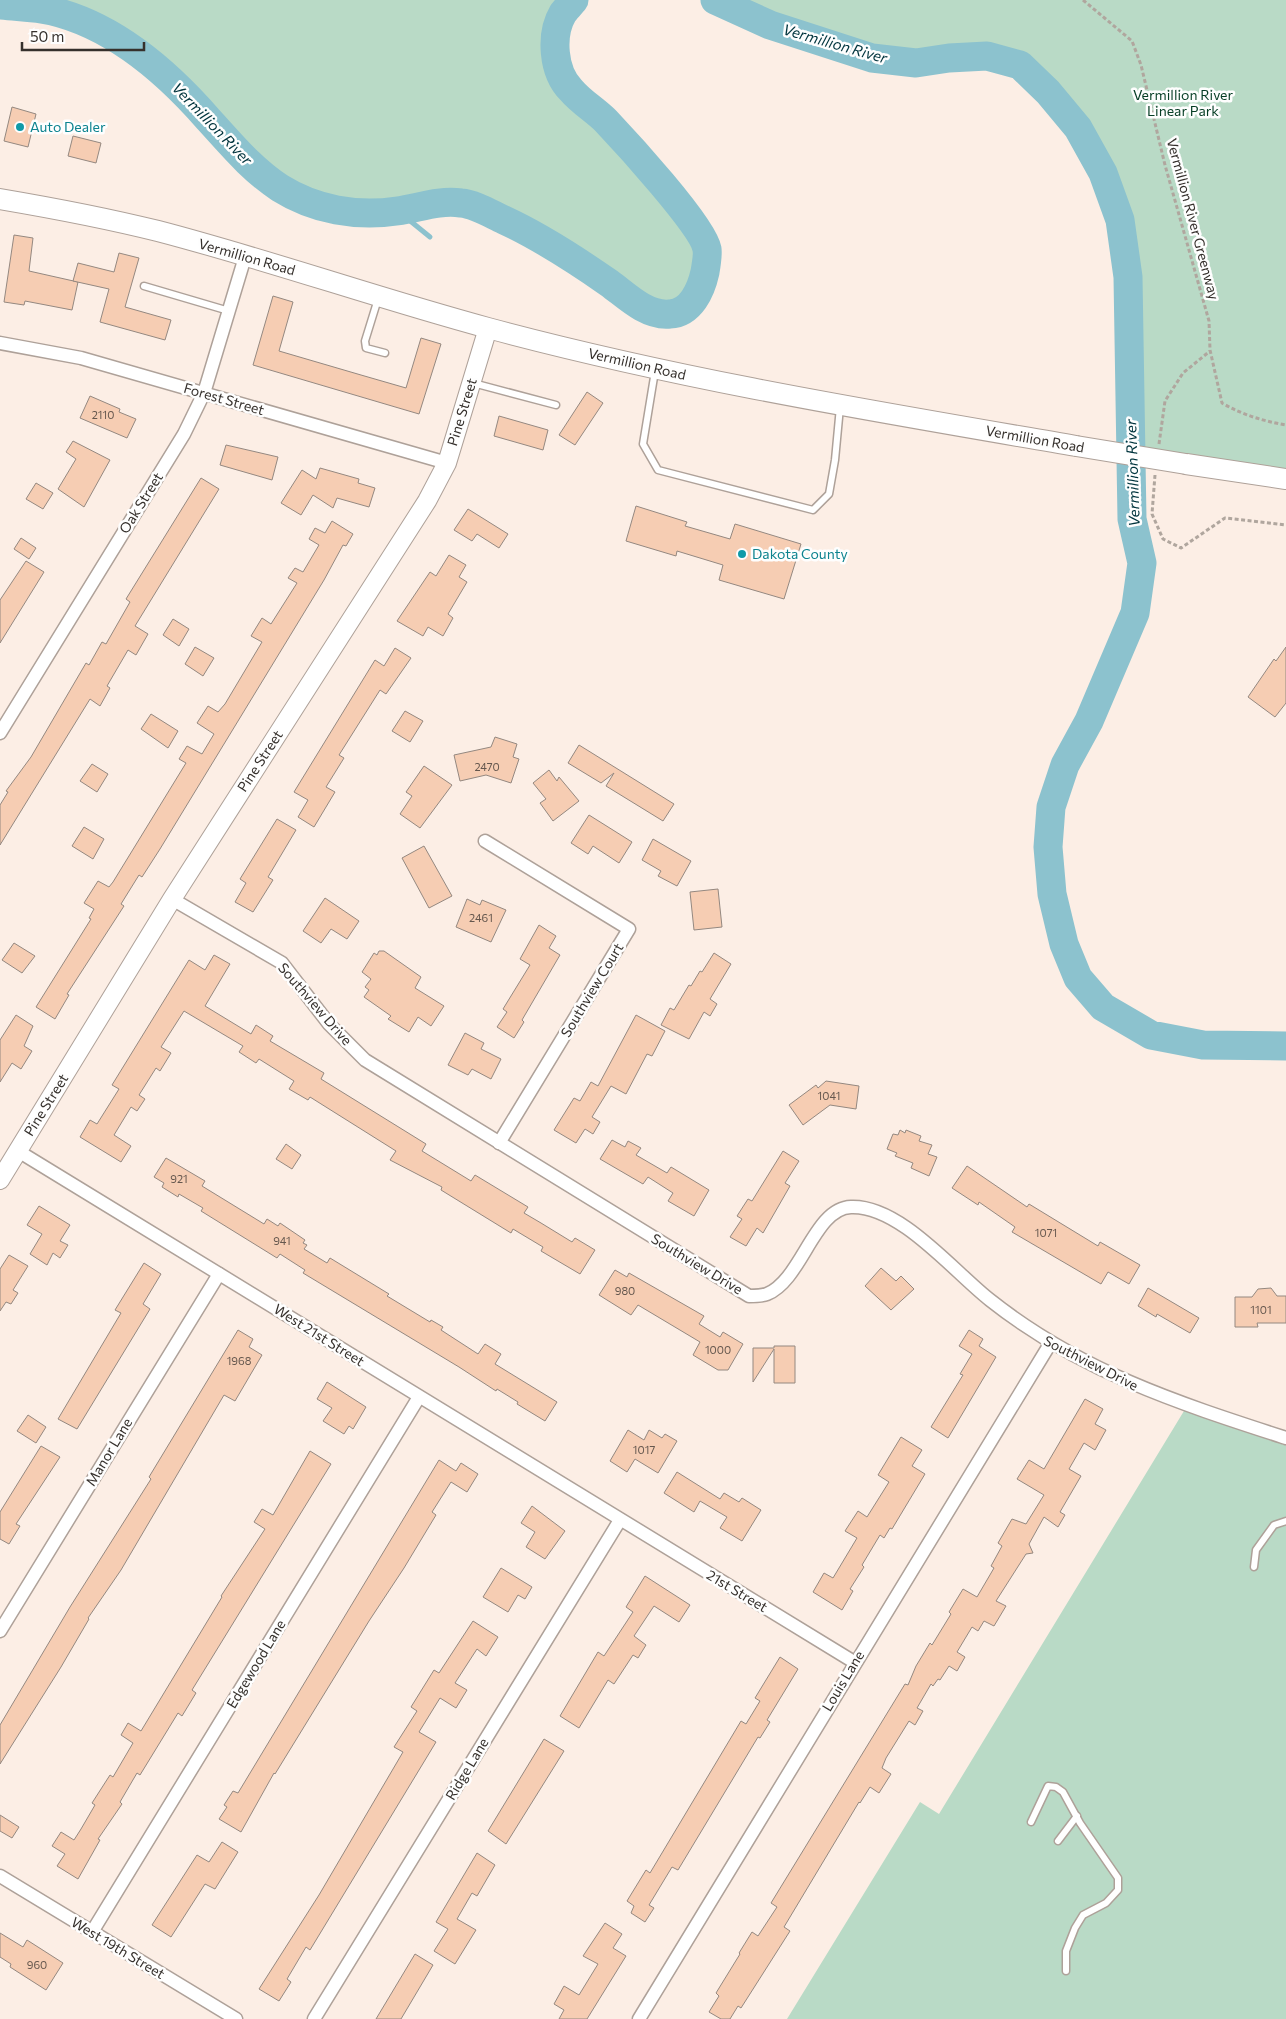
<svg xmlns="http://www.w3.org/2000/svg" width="1286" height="2019" viewBox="0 0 1286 2019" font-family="Commissioner,sans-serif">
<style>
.green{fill:#b9dac6}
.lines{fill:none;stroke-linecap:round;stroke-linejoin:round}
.stream{stroke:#8cc2ce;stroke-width:5}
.river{stroke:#8cc2ce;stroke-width:29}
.building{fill:#f6cdb3;stroke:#948880}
.lane-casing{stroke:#aea199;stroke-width:9}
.street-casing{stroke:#aea199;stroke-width:15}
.secondary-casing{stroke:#aea199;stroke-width:20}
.primary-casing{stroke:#aea199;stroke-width:22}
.path{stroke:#b0a69e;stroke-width:3;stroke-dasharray:4 2.5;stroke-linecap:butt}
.lane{stroke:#fff;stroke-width:6}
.street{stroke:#fff;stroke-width:12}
.secondary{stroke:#fff;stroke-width:18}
.primary{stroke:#fff;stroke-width:20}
.primary-bridge-casing{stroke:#aea199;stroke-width:22;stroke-linecap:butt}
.primary-bridge{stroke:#fff;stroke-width:20}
.culture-dot{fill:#0f9aa8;stroke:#fefefe;stroke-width:2}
.labels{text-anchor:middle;stroke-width:5;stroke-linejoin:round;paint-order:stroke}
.number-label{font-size:11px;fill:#65574e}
.park-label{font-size:14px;fill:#053d24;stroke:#fefefe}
.culture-label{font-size:14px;fill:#0d838f;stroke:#fefefe;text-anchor:start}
.street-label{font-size:14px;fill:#35302c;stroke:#fefefe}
.water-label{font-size:15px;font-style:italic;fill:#00343d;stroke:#fefefe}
</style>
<rect width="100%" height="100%" fill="#fceee5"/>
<g class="green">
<path d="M0,0h574c-3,4 -8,9 -11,13 -13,22 -10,59 8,77 10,12 24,20 35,31 19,20 97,105 101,128 1,6 -1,17 -2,23 -4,18 -14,41 -35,42 -9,1 -19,-2 -28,-7 -11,-6 -22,-16 -33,-24 -33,-23 -68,-46 -105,-63 -13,-6 -29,-16 -43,-17 -23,-3 -42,5 -64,8 -40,6 -82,-1 -117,-23 -29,-19 -49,-44 -72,-69 -41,-47 -93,-93 -156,-108 -16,-4 -35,-4 -52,-6z"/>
<path d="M715,0h571v479l-156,-24c-1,-74 6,-161 -10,-234 -10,-44 -35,-85 -63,-119 -19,-22 -40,-43 -70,-46 -24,-3 -48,7 -72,7 -70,-1 -137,-37 -200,-63z"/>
<polygon points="1187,1406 1286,1438 1286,2019 787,2019 920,1802 939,1814"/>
</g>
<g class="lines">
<polyline class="stream" points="398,211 430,237"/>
<g class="river">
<polyline points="715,0 770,25 872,58 916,63 949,58 987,56 1020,65 1048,92 1078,128 1103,173 1120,220 1128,277 1132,519 1142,563 1135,613 1089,721 1065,765 1051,807 1048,847 1052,894 1064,944 1078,978 1103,1007 1151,1035 1203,1045 1286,1046"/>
<path d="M0,5c17,2 36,2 52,6 63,15 115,61 156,108 23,25 43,50 72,69 35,22 77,29 117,23 22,-3 41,-11 64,-8 14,1 30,11 43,17 37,17 72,40 105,63 11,8 22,18 33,24 9,5 19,8 28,7 21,-1 31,-24 35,-42 1,-6 3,-17 2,-23 -4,-23 -82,-108 -101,-128 -11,-11 -25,-19 -35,-31 -18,-18 -21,-55 -8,-77 3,-4 8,-9 11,-13"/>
</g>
</g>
<g class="building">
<polygon points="12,107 36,114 28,147 4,141"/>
<polygon points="73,136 101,143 96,163 68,156"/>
<polygon points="14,235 33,238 29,271 78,282 72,310 25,301 24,305 4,302"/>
<polygon points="119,253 139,258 125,307 171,320 165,340 100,322 109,289 73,281 78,263 114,272"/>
<polygon points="273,296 293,302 279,351 361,375 406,388 421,338 441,344 419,414 253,365"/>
<polygon points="587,392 603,403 575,445 559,435"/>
<polygon points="90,396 120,409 119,412 136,419 127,438 80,418"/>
<polygon points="499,416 548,430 543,450 494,436"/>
<polygon points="73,441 110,460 84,507 58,489 76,459 66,452"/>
<polygon points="226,445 278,457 272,480 220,465"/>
<polygon points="320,468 359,479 358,483 375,488 369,507 337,498 333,508 313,495 301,515 281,503 302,470 316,479"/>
<polygon points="201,478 219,489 135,626 148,634 136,655 128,650 107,686 110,688 100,706 90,699 0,845 0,805 8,792 6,791 31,757 86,663 89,665 102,642 106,644 130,602 126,599"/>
<polygon points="36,483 53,493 43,509 26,499"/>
<polygon points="636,506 687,522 685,526 730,539 735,524 801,544 784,599 719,580 723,565 677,551 676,556 626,541"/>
<polygon points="468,509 508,534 499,548 477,534 472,541 454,530"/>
<polygon points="332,521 353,534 346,546 343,545 324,580 160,849 142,877 139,875 121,904 124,906 67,994 69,995 55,1019 36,1007 91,919 89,918 94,909 84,903 98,881 109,887 113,882 186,763 179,759 187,746 202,754 214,734 197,723 208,706 218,712 225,704 262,642 251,636 262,618 271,624 297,583 288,578 295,568 303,572 319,545 309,539 315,528 325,533"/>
<polygon points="21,538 36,548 29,559 14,549"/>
<polygon points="449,555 466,565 459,577 467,582 448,614 453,618 443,636 428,627 423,636 397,621 430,572 436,576"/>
<polygon points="26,561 44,572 0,643 0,600"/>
<polygon points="173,619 189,629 179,646 163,635"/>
<polygon points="195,647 214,658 203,676 185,664"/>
<polygon points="1286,647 1286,703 1275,717 1248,697 1274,659 1276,661"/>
<polygon points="395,648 411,658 386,694 380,690 339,755 344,758 326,787 335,792 314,827 298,817 308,800 294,792 375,660 384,666"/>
<polygon points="405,711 423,721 410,742 392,731"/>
<polygon points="151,714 178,731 168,748 141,729"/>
<polygon points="495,737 517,744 513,757 519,759 511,783 486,775 460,781 454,755 491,747"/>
<polygon points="579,745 674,804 663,821 606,786 614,773 601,783 568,763"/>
<polygon points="92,764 108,774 97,792 80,781"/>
<polygon points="424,766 452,785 420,828 400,814 412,796 406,792"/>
<polygon points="549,770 557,781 559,777 579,801 553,821 540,803 546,799 533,783"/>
<polygon points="589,815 632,842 619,863 593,846 588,854 571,843"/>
<polygon points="277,819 296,830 268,877 273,880 253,912 235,902 246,883 240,879"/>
<polygon points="84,827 104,839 93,859 72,846"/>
<polygon points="653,839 691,861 677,886 658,876 661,871 642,860"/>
<polygon points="424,846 452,896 429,908 402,858"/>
<polygon points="718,889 722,927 694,930 690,892"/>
<polygon points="325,898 359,921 347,939 331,929 321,943 303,931"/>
<polygon points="467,899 480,905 482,900 506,910 491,942 456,927"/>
<polygon points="539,925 556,936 549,948 560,955 522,1020 524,1022 514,1038 497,1027 507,1012 503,1009 530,965 520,959"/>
<polygon points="14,943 35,956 22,973 2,960"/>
<polygon points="379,951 384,951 421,977 415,988 444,1006 431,1026 418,1017 409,1032 388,1019 391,1016 364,997 369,990 365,987 371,979 362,972 374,953 377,955"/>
<polygon points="714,953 731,964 710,999 717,1004 710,1016 704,1012 689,1039 661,1025 670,1008 674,1010 689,985 691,986 700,971 702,972"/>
<polygon points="214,955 230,964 205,1006 251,1034 256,1025 273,1036 270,1041 324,1073 321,1079 426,1144 422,1151 471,1181 475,1175 528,1207 524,1213 541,1223 572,1242 575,1238 595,1250 580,1274 541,1251 543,1247 513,1229 511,1233 441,1190 442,1187 390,1160 396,1151 310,1097 308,1100 289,1089 294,1081 259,1059 256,1063 239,1052 243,1046 184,1011 161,1047 171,1053 160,1071 156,1068 139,1095 145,1099 137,1111 131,1107 114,1135 131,1146 121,1162 80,1137 90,1120 97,1124 119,1089 112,1085 189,960 205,970"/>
<polygon points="16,1015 33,1026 24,1046 32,1051 21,1069 12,1063 0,1082 0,1040"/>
<polygon points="636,1015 665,1031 652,1056 647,1054 626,1094 611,1086 592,1117 600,1122 593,1134 585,1129 576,1143 554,1130 574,1098 580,1101 591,1082 598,1086"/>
<polygon points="465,1033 484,1043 481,1049 501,1059 491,1079 472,1069 468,1075 448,1065"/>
<polygon points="826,1081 859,1086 856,1109 830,1105 803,1125 789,1105 816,1085 818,1088"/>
<polygon points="900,1130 905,1133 906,1130 921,1136 919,1141 932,1145 928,1154 937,1157 929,1176 911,1168 913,1163 895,1156 897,1153 887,1149 893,1134 898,1135"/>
<polygon points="612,1140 625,1147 628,1141 641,1148 636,1155 667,1173 671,1167 709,1190 694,1216 668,1201 673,1193 648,1177 643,1184 600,1159"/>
<polygon points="286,1144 301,1155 292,1169 276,1159"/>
<polygon points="783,1151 799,1161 785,1183 790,1186 763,1233 757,1228 746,1246 730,1237 742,1219 737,1216 748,1199 752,1201"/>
<polygon points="166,1158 205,1181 202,1186 264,1224 267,1219 278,1226 280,1223 305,1240 303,1243 307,1245 304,1249 327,1263 330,1258 389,1294 387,1296 430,1322 431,1320 443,1327 441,1330 478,1354 485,1344 501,1354 495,1364 557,1402 545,1421 517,1404 518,1402 497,1389 496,1391 459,1367 303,1273 305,1270 280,1254 277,1258 201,1211 203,1208 179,1194 178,1197 162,1187 164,1183 154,1177"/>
<polygon points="967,1166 1027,1207 1029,1204 1098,1246 1100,1242 1140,1265 1129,1284 1108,1272 1101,1284 1012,1232 1015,1227 979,1202 978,1205 952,1188"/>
<polygon points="39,1206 70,1225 60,1241 68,1245 60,1258 53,1253 47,1265 30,1254 42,1234 27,1225"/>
<polygon points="9,1255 28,1266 13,1290 18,1293 11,1304 6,1302 0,1311 0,1269"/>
<polygon points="144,1263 161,1274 143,1304 150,1309 77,1429 58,1419 121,1313 115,1310"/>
<polygon points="881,1268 896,1281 901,1276 914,1289 891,1310 865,1286"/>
<polygon points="615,1270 627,1277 629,1273 704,1316 699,1324 720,1337 723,1332 743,1344 728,1370 718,1370 693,1355 700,1342 638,1305 631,1315 599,1295"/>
<polygon points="1148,1288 1199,1318 1190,1333 1157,1314 1156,1317 1138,1306"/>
<polygon points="1271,1288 1277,1296 1286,1296 1286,1323 1257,1323 1258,1327 1235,1327 1235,1297 1252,1297 1258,1289"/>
<polygon points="238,1330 253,1339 249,1347 262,1355 235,1401 224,1395 121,1570 88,1618 89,1619 61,1667 0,1764 0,1725 70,1607 151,1479 149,1477"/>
<polygon points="969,1330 983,1339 979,1346 996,1357 948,1438 931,1427 963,1375 960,1374 972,1354 959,1346"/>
<polygon points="774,1346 795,1346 795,1383 774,1383 774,1349 753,1382 753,1348 774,1348"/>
<polygon points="327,1382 366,1407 353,1429 349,1426 344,1434 323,1421 332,1408 317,1399"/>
<polygon points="1085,1399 1103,1409 1095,1424 1106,1430 1095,1450 1084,1443 1069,1469 1081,1476 1060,1512 1065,1515 1058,1527 1044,1517 1029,1544 1033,1553 1026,1554 996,1601 1006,1606 994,1626 984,1621 978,1631 972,1627 957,1652 965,1657 957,1671 949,1666 940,1680 938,1679 933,1686 931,1684 917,1708 923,1711 915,1725 909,1721 886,1758 882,1768 891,1774 879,1793 870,1787 860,1803 859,1802 784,1927 790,1931 741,2008 738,2006 730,2019 721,2019 709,2012 719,1996 716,1993 740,1954 739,1953 752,1932 758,1936 777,1907 771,1903 905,1684 908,1685 916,1666 930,1643 932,1645 951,1614 949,1612 963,1589 977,1597 994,1568 991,1566 1002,1546 998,1543 1012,1519 1026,1524 1044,1495 1017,1479 1029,1460 1044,1469"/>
<polygon points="28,1415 46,1427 36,1443 17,1431"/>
<polygon points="628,1430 644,1440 649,1430 662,1438 665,1434 677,1441 658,1473 635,1459 627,1472 610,1461"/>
<polygon points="901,1437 922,1450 912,1466 925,1474 892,1529 890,1528 884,1538 880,1535 862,1565 864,1567 850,1589 853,1591 842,1610 813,1592 824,1573 833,1578 857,1538 845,1531 858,1511 867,1517 889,1482 878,1475"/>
<polygon points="41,1446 60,1457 16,1524 20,1526 9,1544 0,1539 0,1512"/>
<polygon points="310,1451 331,1464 192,1690 196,1693 182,1716 178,1713 140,1775 137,1773 120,1802 122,1804 98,1839 100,1840 78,1879 57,1866 65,1854 52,1846 61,1832 74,1840 81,1829 95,1805 92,1803 110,1775 113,1777 133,1743 121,1735 128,1723 141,1731 222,1597 221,1596 265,1529 254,1522 262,1509 273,1515"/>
<polygon points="439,1460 456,1471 461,1463 478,1474 467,1492 451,1482 432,1512 436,1515 404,1568 369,1621 275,1774 274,1773 241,1832 219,1819 227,1807 224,1805 233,1791 238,1793"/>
<polygon points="677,1472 720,1499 724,1493 739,1502 742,1498 761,1510 742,1541 720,1528 727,1517 700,1501 694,1512 664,1493"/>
<polygon points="532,1506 565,1531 545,1559 526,1547 535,1532 521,1523"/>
<polygon points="501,1568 532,1587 525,1599 518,1595 508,1612 483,1597"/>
<polygon points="645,1576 690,1605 679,1622 654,1606 634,1636 646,1645 638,1658 633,1655 614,1684 608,1680 579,1728 560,1716 598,1652 604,1656 633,1612 626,1607"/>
<polygon points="473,1621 498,1637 486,1656 477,1649 455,1683 467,1690 456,1708 440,1698 419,1732 436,1742 310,1950 306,1947 287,1979 291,1982 279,2001 259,1989 319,1895 403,1752 394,1747 417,1711 411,1707 434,1670 439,1673"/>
<polygon points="780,1657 798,1669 767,1720 770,1722 760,1738 758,1737 678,1870 672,1867 649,1905 654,1908 645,1922 631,1913 634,1906 627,1901 646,1870 650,1873 741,1721 746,1724 760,1701 755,1698"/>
<polygon points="544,1739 564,1751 506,1844 488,1831"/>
<polygon points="0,1815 19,1827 12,1838 0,1831"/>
<polygon points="222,1842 238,1852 215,1889 205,1884 171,1937 152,1925 197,1855 209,1862"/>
<polygon points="477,1853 495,1865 477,1896 472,1893 457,1919 476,1930 455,1964 434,1951 448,1929 436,1922"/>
<polygon points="605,1923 622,1934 613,1948 626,1956 587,2019 559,2019 564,2010 554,2004 564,1986 579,1995 598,1964 583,1956"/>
<polygon points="0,1933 23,1947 27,1940 63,1963 46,1990 10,1967 11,1964 0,1957"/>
<polygon points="415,1954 433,1965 401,2019 376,2019"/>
</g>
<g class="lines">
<g class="lane-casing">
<g id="lane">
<polyline points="144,286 229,311"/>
<polyline points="378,299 365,341 366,348 385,353"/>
<polyline points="655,371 643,444 658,470 813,510 829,494 835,460 840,407"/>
<polyline points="473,383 556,405"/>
<polyline points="1254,1567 1256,1550 1274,1525 1286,1521"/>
<polyline points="1031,1822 1048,1786 1056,1787 1063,1792 1080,1823 1118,1878 1118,1890 1106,1903 1083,1915 1075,1928 1066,1951 1066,1971"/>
<polyline points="1058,1841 1077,1816"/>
</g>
</g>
<g class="street-casing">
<g id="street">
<polyline points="0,343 81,358 447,463"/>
<polyline points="0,733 184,434 204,393 245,257"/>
<polyline points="485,841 629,929 499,1143"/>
<path d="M172,899l110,64 47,61 36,36 384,236c6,0 13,0 18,-2 35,-14 47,-86 84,-87 49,-2 103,65 139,93 91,72 188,103 296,138"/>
<polyline points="18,1151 854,1662"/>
<polyline points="0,1631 219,1274"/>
<polyline points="0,1876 236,2019"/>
<polyline points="92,1932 419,1397"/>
<polyline points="314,2019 620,1520"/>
<polyline points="639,2019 1050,1344"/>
</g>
</g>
<g class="secondary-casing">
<polyline id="secondary" points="0,1180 172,899 427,501 447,463 488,328"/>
</g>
<g class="primary-casing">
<g id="primary">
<path d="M0,199c53,9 106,19 158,32 111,29 219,67 330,97 193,52 391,84 588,118"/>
<polyline points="1186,464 1286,479"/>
</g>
</g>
<g class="path">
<path d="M1083,0l49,41 9,24 24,100 44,156 1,29 12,53c21,12 41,18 64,22"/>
<polyline points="1159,444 1165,401 1183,373 1210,351"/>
<polyline points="1155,475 1152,514 1163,539 1181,548 1225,518 1286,525"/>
</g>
<use href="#lane" class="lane"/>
<use href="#street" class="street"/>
<use href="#secondary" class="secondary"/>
<use href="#primary" class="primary"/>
<g class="primary-bridge-casing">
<polyline id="primary-bridge" points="1076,446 1186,464"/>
</g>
<use href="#primary-bridge" class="primary-bridge"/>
</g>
<g class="culture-dot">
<circle cx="20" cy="127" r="5"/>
<circle cx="742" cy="554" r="5"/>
</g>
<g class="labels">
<g class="number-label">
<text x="103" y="419">2110</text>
<text x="487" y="771">2470</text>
<text x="481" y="922">2461</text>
<text x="829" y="1100">1041</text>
<text x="179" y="1183">921</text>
<text x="1046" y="1237">1071</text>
<text x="282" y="1245">941</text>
<text x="625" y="1295">980</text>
<text x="1261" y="1314">1101</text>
<text x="718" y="1354">1000</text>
<text x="239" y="1365">1968</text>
<text x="644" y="1454">1017</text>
<text x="37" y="1969">960</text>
</g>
<g class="park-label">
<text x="1183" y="100">Vermillion River<tspan x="1183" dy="16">Linear Park</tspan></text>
</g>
<g class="culture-label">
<text x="30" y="132">Auto Dealer</text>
<text x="752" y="559">Dakota County</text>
</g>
<g class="street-label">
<text transform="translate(1193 219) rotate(75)" y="5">Vermillion River Greenway</text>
<text transform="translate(247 257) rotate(16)" y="5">Vermillion Road</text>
<text transform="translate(637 364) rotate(13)" y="5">Vermillion Road</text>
<text transform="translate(224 399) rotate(16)" y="5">Forest Street</text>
<text transform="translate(462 412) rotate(-73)" y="5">Pine Street</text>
<text transform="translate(1035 439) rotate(10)" y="5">Vermillion Road</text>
<text transform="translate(141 503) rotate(-58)" y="5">Oak Street</text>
<text transform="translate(260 761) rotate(-57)" y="5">Pine Street</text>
<text transform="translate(592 990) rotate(-59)" y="5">Southview Court</text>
<text transform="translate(315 1004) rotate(49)" y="5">Southview Drive</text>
<text transform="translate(46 1105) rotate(-58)" y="5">Pine Street</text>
<text transform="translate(697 1264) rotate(31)" y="5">Southview Drive</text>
<text transform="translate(319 1335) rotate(32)" y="5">West 21st Street</text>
<text transform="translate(1091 1363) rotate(27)" y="5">Southview Drive</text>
<text transform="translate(109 1452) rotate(-59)" y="5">Manor Lane</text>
<text transform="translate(737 1591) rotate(31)" y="5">21st Street</text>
<text transform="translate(256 1664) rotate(-59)" y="5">Edgewood Lane</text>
<text transform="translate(843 1681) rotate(-59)" y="5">Louis Lane</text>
<text transform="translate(467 1769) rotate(-59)" y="5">Ridge Lane</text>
<text transform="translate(118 1948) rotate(31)" y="5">West 19th Street</text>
</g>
<g class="water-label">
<text transform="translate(835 44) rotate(16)" y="5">Vermillion River</text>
<text transform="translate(212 124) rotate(46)" y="5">Vermillion River</text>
<text transform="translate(1133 473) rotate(-92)" y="5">Vermillion River</text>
</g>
</g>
<path d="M22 42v8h122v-8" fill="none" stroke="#35302c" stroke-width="2.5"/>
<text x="30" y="42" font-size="15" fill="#35302c" stroke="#fefefe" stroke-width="4" paint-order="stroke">50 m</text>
</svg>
